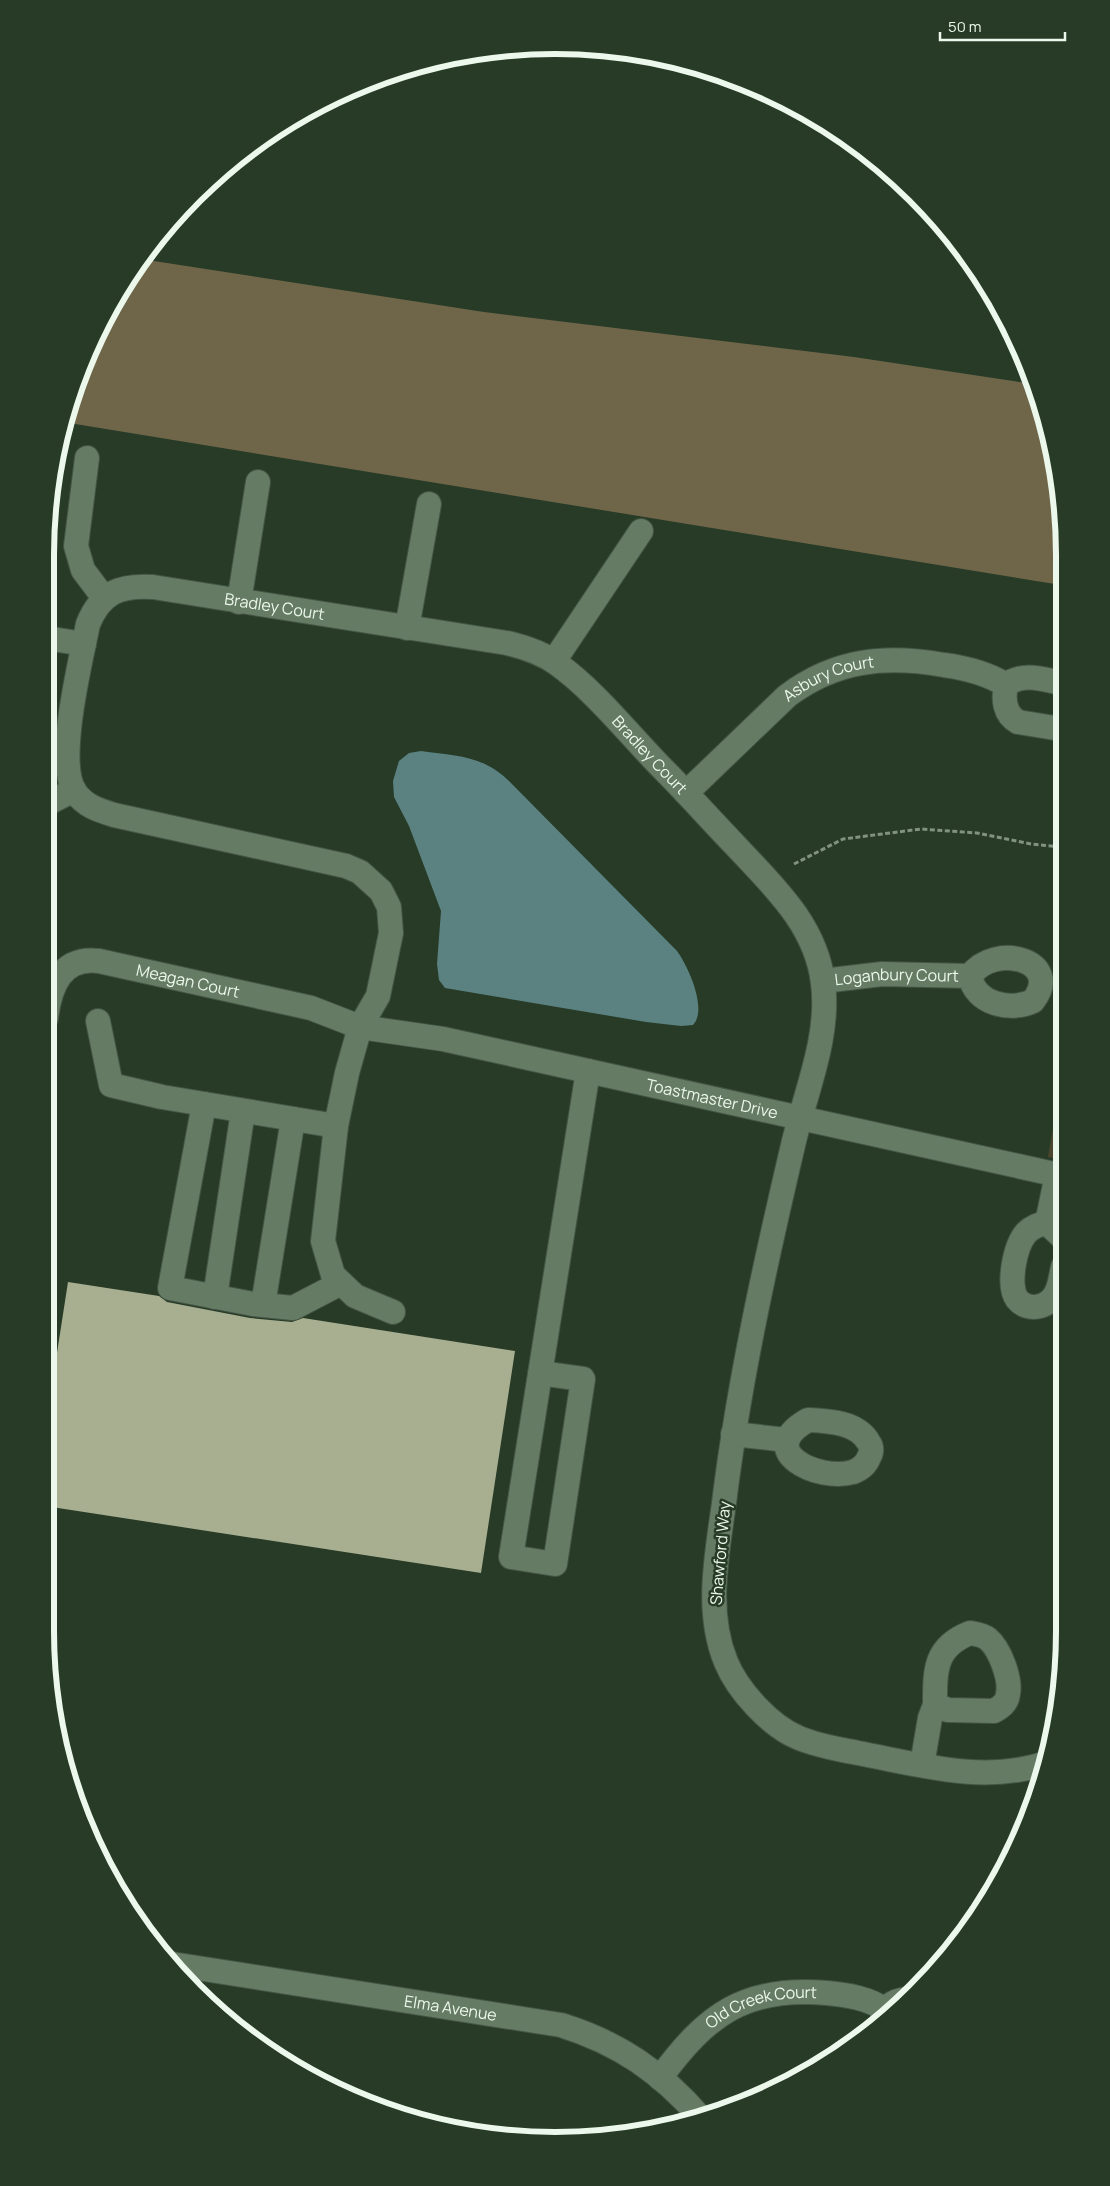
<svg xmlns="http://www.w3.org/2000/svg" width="1110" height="2186" viewBox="0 0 1110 2186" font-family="Manrope,sans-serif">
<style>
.green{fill:#4d462f}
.forest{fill:#6f664a}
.water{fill:#5b8281}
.building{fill:#a8af91}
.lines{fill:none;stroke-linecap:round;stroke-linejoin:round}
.minor-casing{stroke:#454;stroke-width:26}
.path{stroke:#819281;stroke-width:3;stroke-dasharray:5 2.5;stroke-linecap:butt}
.minor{stroke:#657b64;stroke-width:24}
.labels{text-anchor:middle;stroke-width:5;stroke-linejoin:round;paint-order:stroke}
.street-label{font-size:16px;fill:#ebf8eb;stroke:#273b27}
.rim{fill:none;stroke:#ebf8eb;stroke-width:6}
</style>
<rect width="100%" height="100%" fill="#273b27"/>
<polygon class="green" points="1062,1075 1062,1160 1048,1157"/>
<polygon class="forest" points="141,259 484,312 854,357 1033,384 1061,488 1061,585 63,422 97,330"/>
<path class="water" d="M421,751c35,5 62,4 89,31l167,169c11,15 31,58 16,74l-12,1 -35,-4 -201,-34 -6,-8 -2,-16 4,-53 -32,-85 -15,-29 -1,-16 6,-20 10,-8z"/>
<polygon class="building" points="68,1282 159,1296 167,1302 250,1318 292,1322 303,1318 515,1351 481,1573 45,1506 45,1430"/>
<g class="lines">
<g class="minor-casing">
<g id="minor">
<polyline points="87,458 76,546 83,570 104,598"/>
<polyline points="239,602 258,482"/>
<polyline points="407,628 429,504"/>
<polyline points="46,638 84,644"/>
<polyline points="554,661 641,531"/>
<path d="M1061,683c-19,-4 -38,-11 -55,2 -3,14 -2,29 12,37l43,7"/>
<path id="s1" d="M686,793l101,-97c49,-37 99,-41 157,-31 22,3 43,8 62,20"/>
<polyline points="46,804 74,790"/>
<path id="s2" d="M823,981l59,-7 88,2c25,-35 94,-15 63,25 -22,11 -58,3 -63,-25"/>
<path id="s3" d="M46,1018c4,-31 15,-62 53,-57l212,47 49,19 83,12 620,137"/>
<polyline points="98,1021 111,1085 162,1097 336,1126"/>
<polyline points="204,1104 170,1288 253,1304 293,1308 341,1283"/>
<polyline points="1047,1223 1057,1175"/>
<path d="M1063,1238l-16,-15c-8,1 -15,4 -21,10 -11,13 -19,52 -9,66 11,14 32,8 39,-6 4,-7 5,-18 7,-26"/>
<polyline points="215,1297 243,1111"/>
<polyline points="263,1305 293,1119"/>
<path id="s4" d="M393,1312l-38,-16 -22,-21 -10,-34 13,-115 11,-53 13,-46 18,-31 13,-63 -2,-26 -8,-16 -21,-19 -14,-6 -232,-51c-16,-5 -29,-9 -39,-23 -20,-30 6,-132 13,-168 13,-32 32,-39 65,-37l354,56c17,4 35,10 49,20 37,26 72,70 104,103 25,25 49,52 74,78 38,41 82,80 89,139 7,53 -17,108 -29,158 -28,119 -55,240 -70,362 -7,52 -19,108 2,159 12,29 44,64 73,76 19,8 39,11 59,15 64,12 126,31 189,10"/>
<polyline points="540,1373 583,1379 555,1564 511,1557 588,1071"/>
<path d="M808,1420c21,1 50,2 61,23 3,4 3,9 0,14 -3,8 -8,12 -16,15 -35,10 -100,-21 -45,-52z"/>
<polyline points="733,1434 787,1440"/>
<path d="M970,1633c6,1 13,2 18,6 12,10 23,40 20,55 -1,9 -7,13 -14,17l-46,-1 -13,-5c0,-34 -1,-58 35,-72z"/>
<polyline points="922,1765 930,1718 935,1705"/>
<path id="s5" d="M172,1964l389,61c58,18 100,47 140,93"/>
<path d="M883,2020c2,-15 10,-19 24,-21"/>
<path id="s6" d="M660,2078c47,-64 85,-92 167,-85 20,2 42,5 58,17"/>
</g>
</g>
<polyline class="path" points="794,864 843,839 921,829 977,833 1031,844 1062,847"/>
<use href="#minor" class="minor"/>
</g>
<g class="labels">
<g class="street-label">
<text dy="6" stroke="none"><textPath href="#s4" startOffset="1172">Bradley Court</textPath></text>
<text dy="6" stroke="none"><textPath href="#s1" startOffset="186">Asbury Court</textPath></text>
<text dy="6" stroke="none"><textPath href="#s4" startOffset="1592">Bradley Court</textPath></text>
<text dy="6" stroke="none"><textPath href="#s2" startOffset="74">Loganbury Court</textPath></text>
<text dy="6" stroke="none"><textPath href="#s3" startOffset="180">Meagan Court</textPath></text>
<text dy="6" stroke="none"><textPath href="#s3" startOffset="718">Toastmaster Drive</textPath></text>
<text transform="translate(720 1553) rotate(-85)" y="6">Shawford Way</text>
<text dy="6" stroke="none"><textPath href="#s5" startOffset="282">Elma Avenue</textPath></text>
<text dy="6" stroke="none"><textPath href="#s6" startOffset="130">Old Creek Court</textPath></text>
</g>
</g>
<path d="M0 0H1110V2186H0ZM555 54H555A501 501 0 0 1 1056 555V1631A501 501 0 0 1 555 2132H555A501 501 0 0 1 54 1631V555A501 501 0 0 1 555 54Z" fill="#273b27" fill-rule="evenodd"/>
<path class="rim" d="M555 54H555A501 501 0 0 1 1056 555V1631A501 501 0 0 1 555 2132H555A501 501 0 0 1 54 1631V555A501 501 0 0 1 555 54Z"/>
<path d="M940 32v8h125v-8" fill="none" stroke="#ebf8eb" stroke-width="2.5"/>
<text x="948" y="32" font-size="15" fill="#ebf8eb" stroke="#273b27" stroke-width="4" paint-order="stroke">50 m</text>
</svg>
